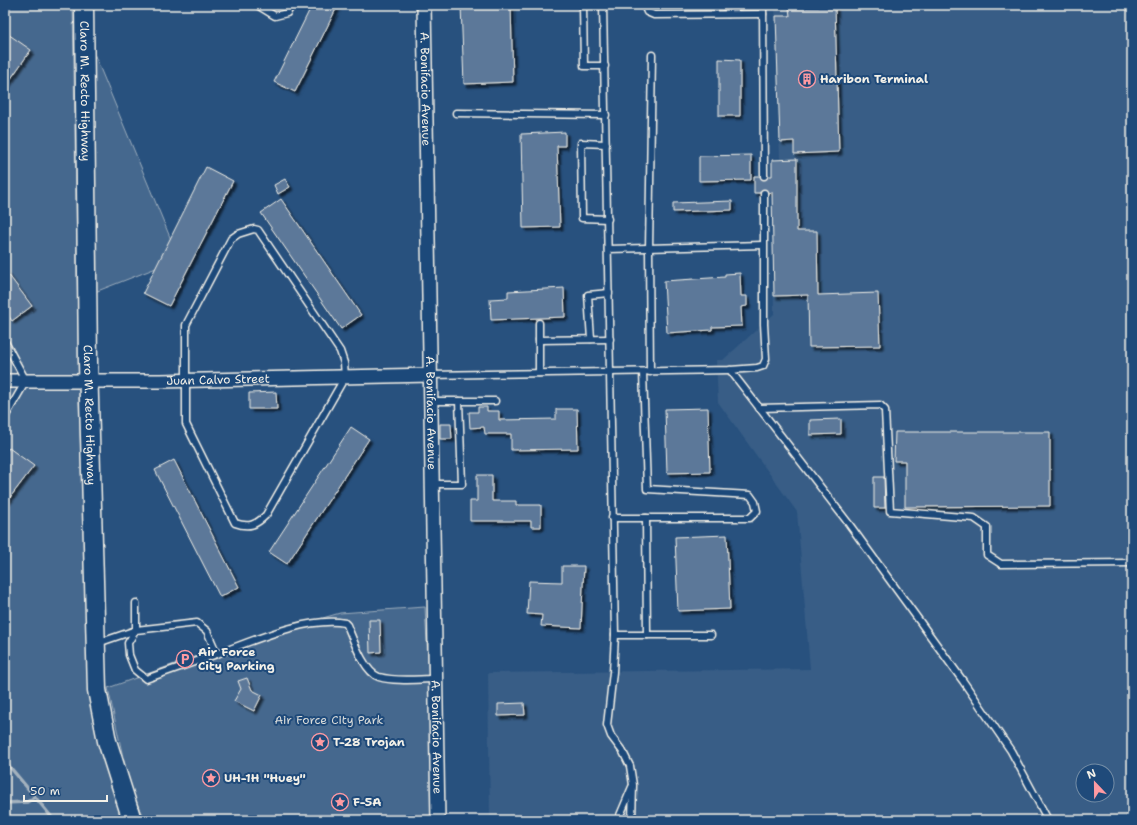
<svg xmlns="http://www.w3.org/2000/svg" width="1137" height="825" viewBox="0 0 1137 825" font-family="'Shantell Sans',sans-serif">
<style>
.built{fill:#375d86;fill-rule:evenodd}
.green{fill:#45688e;stroke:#9cacbb}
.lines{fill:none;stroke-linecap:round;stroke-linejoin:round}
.stream{stroke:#a4b2be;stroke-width:3.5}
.building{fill:#5b7899;stroke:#f4f1e8;filter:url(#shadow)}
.service-casing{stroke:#f4f1e8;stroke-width:9}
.minor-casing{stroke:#f4f1e8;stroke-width:16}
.secondary-casing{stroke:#f4f1e8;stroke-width:21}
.service{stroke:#1f4a7a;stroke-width:6}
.minor{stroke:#1f4a7a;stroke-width:13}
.secondary{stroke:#1f4a7a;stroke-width:18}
.labels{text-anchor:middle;stroke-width:4;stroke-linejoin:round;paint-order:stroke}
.poi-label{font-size:12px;font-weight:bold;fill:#f4f1e8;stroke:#1f4a7a;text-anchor:start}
.street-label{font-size:12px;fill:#f4f1e8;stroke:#1f4a7a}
.park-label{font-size:12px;fill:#dadcda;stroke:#1f4a7a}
</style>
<defs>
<filter id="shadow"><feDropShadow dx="3" dy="3" stdDeviation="1" flood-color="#0009"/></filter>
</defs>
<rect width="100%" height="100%" fill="#28517e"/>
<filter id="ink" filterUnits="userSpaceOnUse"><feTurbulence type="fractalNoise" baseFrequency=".025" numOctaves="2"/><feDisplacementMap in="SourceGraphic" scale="8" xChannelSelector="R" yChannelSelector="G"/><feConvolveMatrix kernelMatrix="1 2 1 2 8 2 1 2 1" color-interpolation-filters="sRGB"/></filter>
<g filter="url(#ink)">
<path class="built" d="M775,5h357v815h-642l-2,-147 322,-4 -13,-157 -79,-110 -2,-42h7l51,-46 -2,-121h-18v-17h18v-16l8,-1zM1083,771h24v24h-24z"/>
<g class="green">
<polygon points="5,5 73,5 79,399 87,641 126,820 5,820"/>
<polygon points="93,51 179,259 95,292"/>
<polygon points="425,607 429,680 431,820 144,820 128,780 108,688 216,649 340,613"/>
</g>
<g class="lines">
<g class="stream">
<polyline points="5,761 35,797"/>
<polyline points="5,803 27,802 35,797 54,820"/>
</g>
</g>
<g class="building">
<polygon points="312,5 338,5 295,92 274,82"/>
<polygon points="461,5 511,5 513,82 464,84"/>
<polygon points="819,5 835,5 839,152 794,154 794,141 780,142 776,16 790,16 789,8 819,7"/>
<polygon points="5,32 31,50 5,87"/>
<polygon points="719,59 740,60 740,116 719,116"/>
<polygon points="565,132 565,146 557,146 560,227 523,228 521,134"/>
<polygon points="751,155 751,180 699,181 699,156"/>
<polygon points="797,159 797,231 817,231 818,295 878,293 880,346 809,347 808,295 774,296 772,192 768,193 764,189 760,193 754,193 754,176 760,176 764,180 768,176 772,176 772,160"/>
<polygon points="206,167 233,181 169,306 143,293"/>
<polygon points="285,179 290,187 278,194 274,185"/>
<polygon points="281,199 361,315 341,329 261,213"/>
<polygon points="732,201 732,210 673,212 673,203"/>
<polygon points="5,270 32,306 12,321 5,311"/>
<polygon points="740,273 741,296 747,296 747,306 741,307 742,326 712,327 712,330 667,333 664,281 725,277 725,274"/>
<polygon points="564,288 565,317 491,320 490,299 508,298 508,291"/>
<polygon points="276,392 277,409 249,409 249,393"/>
<polygon points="478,407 487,407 487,411 499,411 499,420 556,419 556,409 577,409 578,449 511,450 511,434 485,434 484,427 470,428 469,412 478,412"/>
<polygon points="708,408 710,472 667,473 665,409"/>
<polygon points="841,419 841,434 810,435 810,420"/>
<polygon points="440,424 451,424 452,439 440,439"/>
<polygon points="351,427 369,439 287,564 269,552"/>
<polygon points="895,432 1050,432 1050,506 905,507 905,461 894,461"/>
<polygon points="9,448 34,466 5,504 5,453"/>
<polygon points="174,460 239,587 220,597 155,470"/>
<polygon points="477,475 492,475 492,501 516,501 516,505 541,505 541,527 531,527 531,521 470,521 470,501 477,501"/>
<polygon points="874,477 884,477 885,508 874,508"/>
<polygon points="727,535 730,609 678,611 675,537"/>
<polygon points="562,566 584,566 581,628 541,626 542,615 527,614 529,581 562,582"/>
<polygon points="369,620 380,620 381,652 370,653"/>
<polygon points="247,678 252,690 262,695 254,711 234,701 241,689 238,681"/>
<polygon points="524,703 525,715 498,716 498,704"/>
</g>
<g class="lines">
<g class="service-casing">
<g id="service">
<polyline points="257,5 275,16 287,13 292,5"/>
<polyline points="583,5 584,66 605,66"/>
<polyline points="603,5 615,635 613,672 607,725 611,736 623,752 630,766 633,785 632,820"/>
<polyline points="644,5 647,12 654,15 763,14"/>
<polyline points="728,5 728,14"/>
<polyline points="763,5 764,176"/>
<polyline points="5,8 7,5"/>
<polyline points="456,113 606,115"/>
<polyline points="606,144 581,143 582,218 608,219"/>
<path d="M254,229l4,1 82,121 4,12 1,14 -79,138c-10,10 -17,13 -31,8l-49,-99v-99l45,-86 7,-5z"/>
<polyline points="608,249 763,245"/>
<polyline points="591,339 588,295 609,293"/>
<polyline points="539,340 610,339"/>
<polyline points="5,342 26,381 5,417"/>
<polyline points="730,370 849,524 963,681 1011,751 1048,820"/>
<polyline points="650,372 649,249 652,55"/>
<polyline points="539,373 539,323"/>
<polyline points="431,375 730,370 757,368 763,366 766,359 764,324 764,193"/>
<polyline points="431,401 495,401"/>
<polyline points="759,408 880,405 885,410 890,511 974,518 987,527 987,555 1001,564 1132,563"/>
<polyline points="432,484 462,484 459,401"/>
<polyline points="612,518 750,518 757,511 755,502 750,495 647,489 643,372"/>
<polyline points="646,518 647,635"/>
<polyline points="615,635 711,635"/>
<polyline points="98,643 136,630 197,623 207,631 217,654 146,679 135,670 129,655 128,643 136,630 136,603"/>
<path d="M217,654c35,-13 91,-38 128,-31l2,2c6,14 17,47 32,52 17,5 39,2 56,2"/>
<polyline points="618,820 632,787"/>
</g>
</g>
<g class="minor-casing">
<g id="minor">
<path id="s1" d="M424,5l14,815"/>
<path id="s2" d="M5,381h156l270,-6"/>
</g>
</g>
<g class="secondary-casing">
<g id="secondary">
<path id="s3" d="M84,5l4,357 9,328 10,51 25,79"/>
</g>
</g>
<use href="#service" class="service"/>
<use href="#minor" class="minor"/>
<use href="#secondary" class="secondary"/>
</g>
</g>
<defs>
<g id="building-ring" transform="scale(0.9)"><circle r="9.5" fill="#1f4a7a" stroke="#ff9aa2" stroke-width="1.5"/><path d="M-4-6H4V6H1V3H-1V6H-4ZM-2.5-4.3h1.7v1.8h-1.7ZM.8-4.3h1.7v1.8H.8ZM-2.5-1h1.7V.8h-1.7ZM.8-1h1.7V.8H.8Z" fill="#ff9aa2"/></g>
<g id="parking-ring" transform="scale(0.9)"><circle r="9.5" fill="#1f4a7a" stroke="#ff9aa2" stroke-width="1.5"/><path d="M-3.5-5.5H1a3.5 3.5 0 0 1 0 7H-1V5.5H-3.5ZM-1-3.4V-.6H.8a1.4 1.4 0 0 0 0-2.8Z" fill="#ff9aa2"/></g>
<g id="sight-ring" transform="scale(0.9)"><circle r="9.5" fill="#1f4a7a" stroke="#ff9aa2" stroke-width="1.5"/><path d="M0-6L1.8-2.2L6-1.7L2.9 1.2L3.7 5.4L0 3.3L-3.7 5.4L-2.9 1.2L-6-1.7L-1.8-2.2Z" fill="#ff9aa2"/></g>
</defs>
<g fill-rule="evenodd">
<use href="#building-ring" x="807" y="79"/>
<use href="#parking-ring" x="185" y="659"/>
<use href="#sight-ring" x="320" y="742"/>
<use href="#sight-ring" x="211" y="778"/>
<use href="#sight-ring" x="340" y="802"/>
</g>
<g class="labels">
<g class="poi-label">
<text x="820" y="83">Haribon Terminal</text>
<text x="198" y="656">Air Force<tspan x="198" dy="14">City Parking</tspan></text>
<text x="333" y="746">T-28 Trojan</text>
<text x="224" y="782">UH-1H "Huey"</text>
<text x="353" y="806">F-5A</text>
</g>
<g class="street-label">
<text dy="4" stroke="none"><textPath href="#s1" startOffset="84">A. Bonifacio Avenue</textPath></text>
<text dy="4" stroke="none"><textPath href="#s3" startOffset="86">Claro M. Recto Highway</textPath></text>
<text dy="4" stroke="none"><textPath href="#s2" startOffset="213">Juan Calvo Street</textPath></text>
<text dy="4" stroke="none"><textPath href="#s1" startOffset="408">A. Bonifacio Avenue</textPath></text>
<text dy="4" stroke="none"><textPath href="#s3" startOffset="410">Claro M. Recto Highway</textPath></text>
<text dy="4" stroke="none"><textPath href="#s1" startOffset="732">A. Bonifacio Avenue</textPath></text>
</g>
<g class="park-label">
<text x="329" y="724">Air Force City Park</text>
</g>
</g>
<rect width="1137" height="825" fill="none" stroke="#1f4a7a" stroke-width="20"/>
<rect x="10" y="10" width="1117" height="805" fill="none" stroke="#f4f1e8" stroke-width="1.5" filter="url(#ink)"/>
<g transform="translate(1095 783) rotate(338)"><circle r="19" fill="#1f4a7a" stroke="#748da6"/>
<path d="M0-3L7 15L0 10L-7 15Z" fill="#ff9aa2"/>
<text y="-6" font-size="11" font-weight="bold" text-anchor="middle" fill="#f4f1e8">N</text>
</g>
<path d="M24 795v6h83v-6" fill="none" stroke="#f4f1e8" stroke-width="2"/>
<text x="30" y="795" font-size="12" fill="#f4f1e8" stroke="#1f4a7a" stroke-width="3" paint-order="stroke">50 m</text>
</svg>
